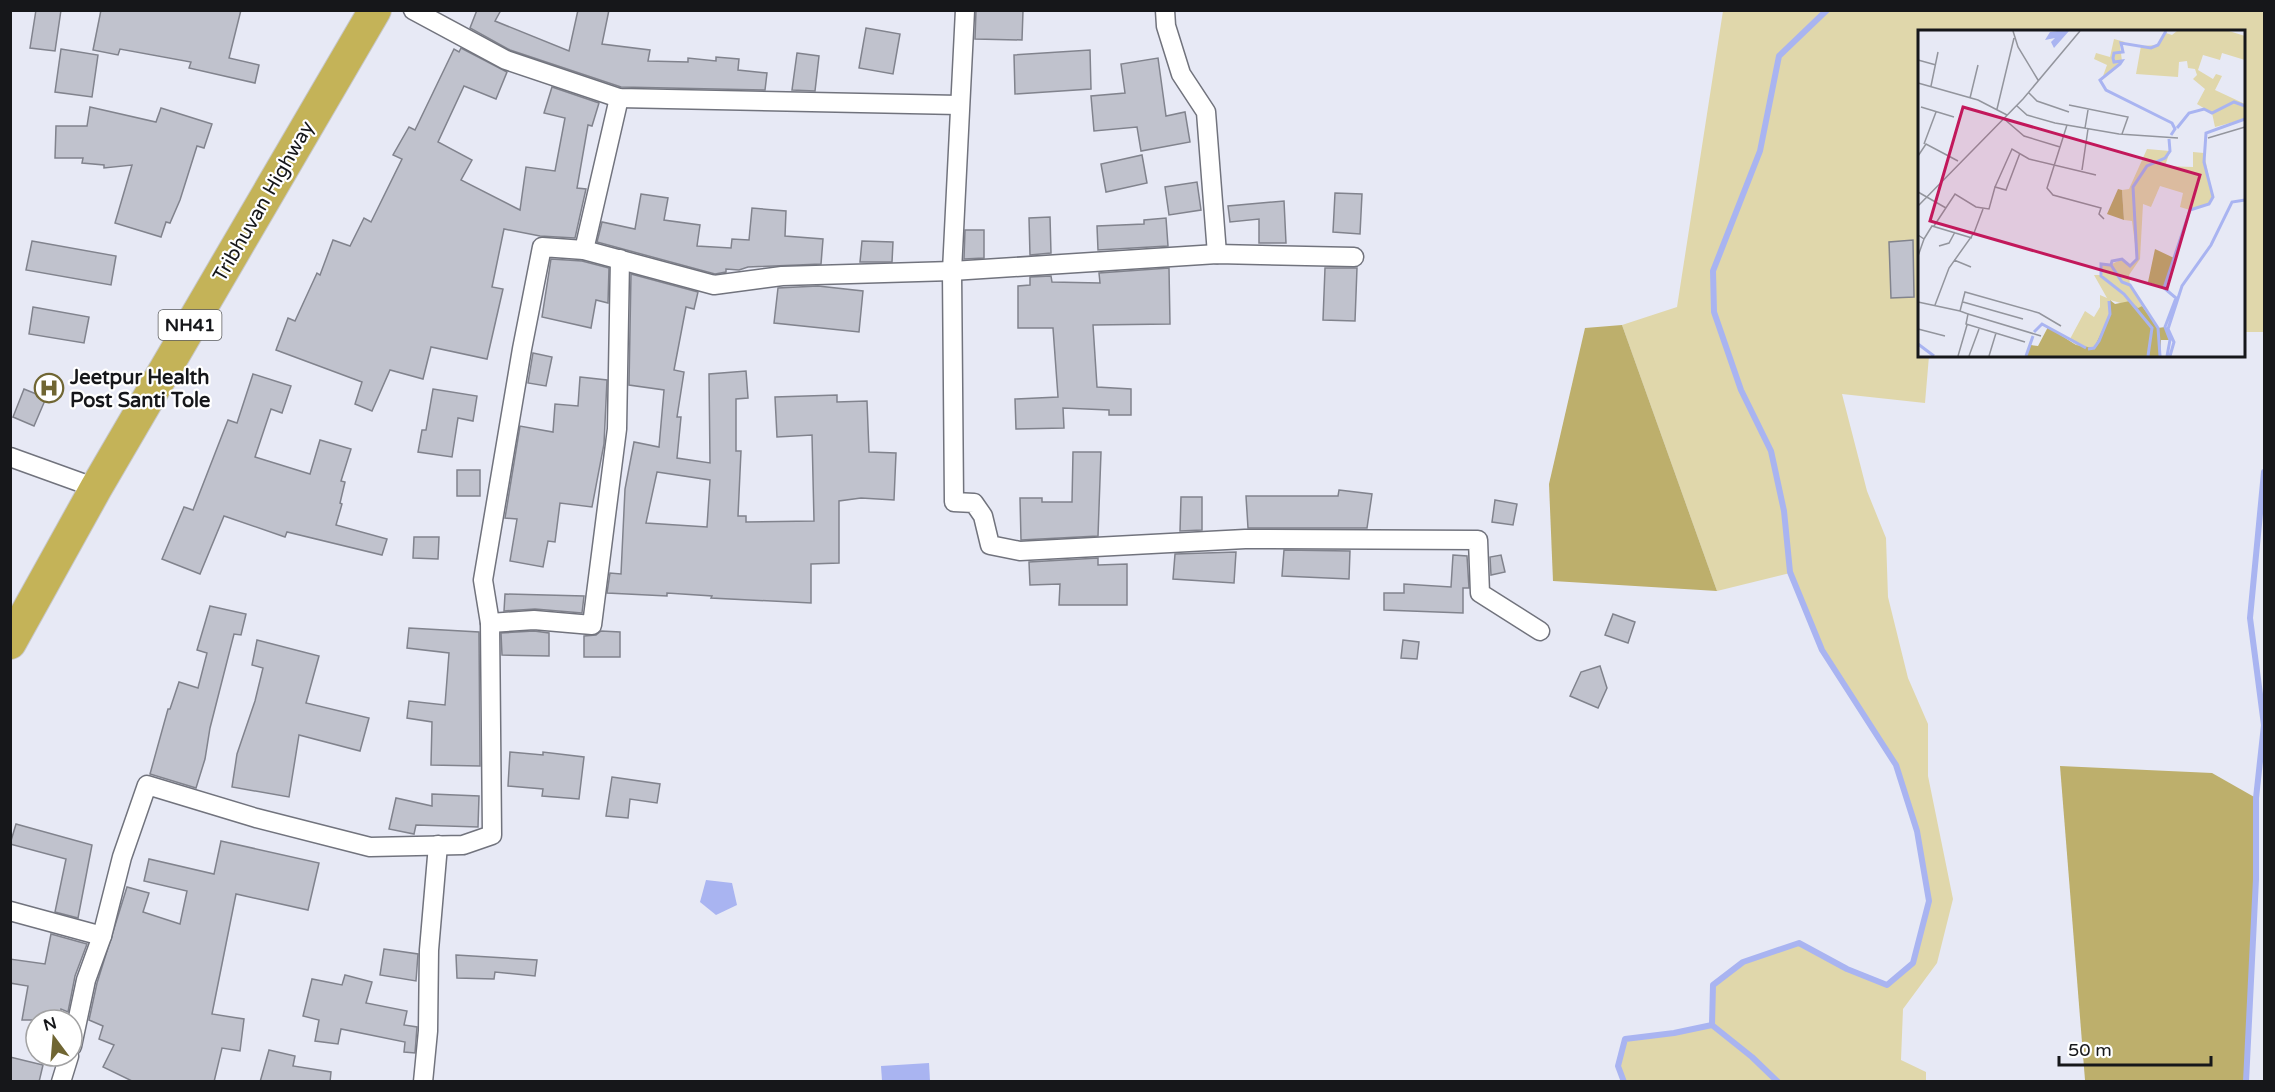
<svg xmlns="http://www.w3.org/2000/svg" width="2275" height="1092" viewBox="0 0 2275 1092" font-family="'Varela Round',sans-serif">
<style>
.green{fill:#e0d7ab}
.forest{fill:#bdaf6c}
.water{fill:#a9b4f1}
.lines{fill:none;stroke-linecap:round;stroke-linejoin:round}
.stream{stroke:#a9b4f1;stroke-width:6}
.building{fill:#c0c2cd;stroke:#81838d;stroke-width:1.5;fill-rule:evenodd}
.minor-casing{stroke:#71737d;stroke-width:21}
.trunk-casing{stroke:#c7c7c8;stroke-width:34}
.minor{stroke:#fff;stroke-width:18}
.trunk{stroke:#c4b358;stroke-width:32}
.labels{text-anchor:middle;stroke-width:4.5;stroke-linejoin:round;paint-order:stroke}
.shield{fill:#fff;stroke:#5c5d5f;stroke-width:1.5}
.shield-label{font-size:18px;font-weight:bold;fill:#16171a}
.street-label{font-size:20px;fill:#16171a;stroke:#fff}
.poi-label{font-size:20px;font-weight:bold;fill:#16171a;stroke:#fff;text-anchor:start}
.inset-river{fill:none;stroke:#a9b4f1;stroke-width:3}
.inset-road{fill:none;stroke:#93959d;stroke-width:1.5}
.view{fill:#c2185b;fill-opacity:0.15;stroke:#c2185b;stroke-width:3}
.inset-edge{fill:none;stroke:#16171a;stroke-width:3}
</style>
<rect width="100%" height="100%" fill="#e7e9f5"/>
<polygon class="green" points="1723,11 2264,11 2264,332 2244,332 2244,32 1920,32 1920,356 1929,356 1925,403 1842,394 1867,491 1886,538 1888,597 1908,678 1928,724 1928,776 1953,899 1937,963 1903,1009 1901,1060 1926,1072 1926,1081 1624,1082 1618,1066 1625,1039 1674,1033 1712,1025 1713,985 1743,962 1799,943 1847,969 1887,985 1913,963 1929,901 1917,831 1896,765 1822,650 1790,573 1717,591 1622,325 1677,307"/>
<g class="forest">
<polygon points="1622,325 1717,591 1553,581 1549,484 1585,328"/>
<polygon points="2060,766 2212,773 2256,798 2256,879 2246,1081 2085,1080"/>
</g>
<g class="water">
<polygon points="706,880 732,883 737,905 716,915 700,902"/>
<polygon points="929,1063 930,1081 882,1081 881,1066"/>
</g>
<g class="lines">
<g class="stream">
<polyline points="1624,1082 1618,1066 1625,1039 1674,1033 1712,1025"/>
<polyline points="1778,1082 1752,1057 1712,1025 1713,985 1743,962 1799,943 1847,969 1887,985 1913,963 1929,901 1917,831 1896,765 1822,650 1790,572 1784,511 1771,451 1741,390 1714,312 1713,271 1760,151 1779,56 1827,10"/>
<polyline points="2246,1082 2256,879 2256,798 2264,725 2250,618 2264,472"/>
</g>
</g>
<g class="building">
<polygon points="36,10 61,10 55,51 30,48"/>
<polygon points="101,10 241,10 229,58 259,65 255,83 189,68 191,62 120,49 118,55 93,50"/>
<polygon points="477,10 501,10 495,21 569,51 578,10 609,10 602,44 650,50 648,61 688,62 688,58 716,61 716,57 739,59 738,70 767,73 765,90 621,87 510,50 470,28"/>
<polygon points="976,10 1023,11 1022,40 975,39"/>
<polygon points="866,28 900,34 893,74 859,68"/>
<polygon points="461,48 507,72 496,99 464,86 438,142 472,160 461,180 520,210 526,167 555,171 565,118 544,113 552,87 599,103 592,126 588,125 577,188 586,189 575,238 540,236 504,229 492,287 503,289 487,359 431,347 423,379 390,370 372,411 355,404 362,382 276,350 288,318 295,321 317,273 320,275 333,240 350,246 364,218 371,222 402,159 393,155 409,127 415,130 454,49 459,52"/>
<polygon points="61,49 98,55 92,97 55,92"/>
<polygon points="1090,50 1091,89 1015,94 1014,55"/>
<polygon points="797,53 819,56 815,91 792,90"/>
<polygon points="1158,58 1166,116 1185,112 1190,142 1141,151 1137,127 1094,131 1091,96 1125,93 1121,64"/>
<polygon points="90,107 156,122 161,108 212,124 204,148 197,146 180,200 170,223 166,222 161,237 115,223 132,165 104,168 104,165 82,163 83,158 55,158 56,126 87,126"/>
<polygon points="1142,155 1147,183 1106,192 1101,164"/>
<polygon points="1197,182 1201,210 1169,215 1165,187"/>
<polygon points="1335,193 1362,194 1360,234 1333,232"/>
<polygon points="641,194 668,198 664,220 700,225 697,246 731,248 732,239 749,240 752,208 786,211 785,236 823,239 821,264 748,267 739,270 726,269 726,272 715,274 597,242 602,222 635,229"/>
<polygon points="1284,201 1286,243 1259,243 1259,219 1230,222 1228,206"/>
<polygon points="1050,217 1051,253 1030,255 1029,218"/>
<polygon points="1166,218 1168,246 1098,250 1097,226 1144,224 1144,220"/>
<polygon points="965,230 984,230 984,258 964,259"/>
<polygon points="1913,240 1914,297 1891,298 1889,242"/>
<polygon points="32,241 116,256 111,285 26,270"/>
<polygon points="862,241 893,242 892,262 860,262"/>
<polygon points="551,259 582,261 609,268 608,303 596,300 591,328 542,317"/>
<polygon points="1169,268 1170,324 1093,325 1097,387 1131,389 1131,415 1109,415 1109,410 1063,408 1064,428 1016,429 1015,399 1058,397 1053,328 1018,328 1018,286 1030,285 1030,277 1051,276 1052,282 1100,283 1099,273"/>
<polygon points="1325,268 1357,268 1355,321 1323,320"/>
<path d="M631,274l67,18 -4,17 -8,-2 -12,63 10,2 -7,45h4l-4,41 33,5 -1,-89 37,-3 2,27 -12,1v52h5l-3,65h8v6l68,-1 -2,-86 -35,2 -2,-40 62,-2v7l30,-1 2,51 27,1 -2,47 -33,-2 -22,3v62l-28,1v39l-100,-5 1,-2 -45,-3v3l-60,-3 3,-20 11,1 4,-85 9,-47 25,5 5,-57 -35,-5zM657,472l53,8 -3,47 -61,-4z"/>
<polygon points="818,286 863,291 859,332 774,323 778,288"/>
<polygon points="33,307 89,317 84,343 29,334"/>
<polygon points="533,353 552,357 546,386 528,383"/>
<polygon points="253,374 291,386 282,413 271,409 255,457 310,474 320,440 351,449 341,481 345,482 340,503 342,504 336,525 387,539 382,555 287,532 285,537 224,516 200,574 162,559 184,507 193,510 228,420 237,423"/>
<polygon points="580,377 607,380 604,444 592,507 560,503 555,542 548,541 543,567 510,561 517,519 505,518 520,426 553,432 555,404 578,406"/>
<polygon points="24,389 46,398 34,426 13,417"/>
<polygon points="433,389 477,396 473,421 458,418 452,457 418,452 422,430 426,430"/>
<polygon points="1073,452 1101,452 1098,536 1021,540 1020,498 1042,498 1042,502 1072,502"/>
<rect x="457" y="470" width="23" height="26"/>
<polygon points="1339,490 1372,494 1367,528 1248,528 1246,496 1338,496"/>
<polygon points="1181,497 1202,497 1202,530 1180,531"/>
<polygon points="1495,500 1517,504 1513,525 1492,522"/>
<polygon points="414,537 439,537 438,559 413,558"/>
<polygon points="1284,550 1350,551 1349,579 1282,576"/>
<polygon points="1236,552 1234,583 1173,579 1175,554"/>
<polygon points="1453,555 1467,556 1469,588 1463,588 1463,613 1384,610 1384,593 1404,593 1404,584 1451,587"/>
<polygon points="1501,555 1505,572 1491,575 1490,557"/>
<polygon points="1098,558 1098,565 1127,564 1127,605 1059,605 1060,584 1030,585 1029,562"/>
<polygon points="505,594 584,596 582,613 535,609 504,611"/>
<polygon points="210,606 246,614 241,635 234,634 210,728 205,759 196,788 150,774 168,709 170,709 179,682 198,688 207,653 197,650"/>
<polygon points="1613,614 1635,622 1628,643 1605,635"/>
<polygon points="409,628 479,632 480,766 431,765 432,722 407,718 409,701 445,705 449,653 407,648"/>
<polygon points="534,631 549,633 549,656 502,655 501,633"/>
<polygon points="601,631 620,632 620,657 584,657 584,636 596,635"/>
<polygon points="257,640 319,656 306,703 369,718 360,751 299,735 289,797 232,787 237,754 255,701 263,668 252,665"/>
<polygon points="1403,640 1419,642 1417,659 1401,658"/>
<polygon points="1600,666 1607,688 1598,708 1570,696 1581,672"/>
<polygon points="510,752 543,755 543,752 584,757 579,799 542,796 543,789 508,786"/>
<polygon points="612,777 660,784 657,803 630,799 628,818 606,816"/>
<polygon points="432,794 479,796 478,827 416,825 414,834 389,829 396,798 432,806"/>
<polygon points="16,824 92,845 78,918 55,912 66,859 10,844"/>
<polygon points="221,841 319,863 308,910 236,894 212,1014 244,1019 240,1051 222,1048 214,1082 134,1082 103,1067 114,1045 99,1039 103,1026 89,1020 97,983 127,887 149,893 143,912 180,924 187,891 144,881 149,859 214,874"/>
<polygon points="51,934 87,944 75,976 68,1012 61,1009 60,1020 22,1020 28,986 10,983 10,959 45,964"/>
<polygon points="384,949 418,954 416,981 380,975"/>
<polygon points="456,955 537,960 535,976 495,972 494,979 457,978"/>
<polygon points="345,975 372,982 366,1003 407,1011 404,1025 417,1027 415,1053 404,1052 405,1042 341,1029 338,1044 315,1041 319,1020 303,1016 312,979 342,985"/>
<polygon points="269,1050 295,1056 293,1066 331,1072 330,1082 260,1082"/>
<polygon points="10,1057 43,1065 39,1082 10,1082"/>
</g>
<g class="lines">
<g class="minor-casing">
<g id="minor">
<polyline points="413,10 506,60 619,98 959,105"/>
<polyline points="965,10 952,271 954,502 974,503 983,516 990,545 1020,551 1245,539 1478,540 1480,593 1540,631"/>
<polyline points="1165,10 1166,26 1181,74 1206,112 1217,254"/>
<polyline points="584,250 619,98"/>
<polyline points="10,457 96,488"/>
<polyline points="490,623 483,580 522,349 542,247 584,250 714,285 782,276 952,271 1217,254 1354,257"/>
<polyline points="10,911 102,936"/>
<polyline points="72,1046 86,980 102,936 122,857 147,785 256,818 370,847 463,845 492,835 490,623 534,620 592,625 617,429 620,259"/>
<polyline points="61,1082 69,1056"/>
<polyline points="423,1082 428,1031 429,950 438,845"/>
</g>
</g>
<g class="trunk-casing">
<polyline id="trunk" points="10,643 96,488 375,10"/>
</g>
<use href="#minor" class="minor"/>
<use href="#trunk" class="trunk"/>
</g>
<defs>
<g id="hospital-ring" transform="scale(1.5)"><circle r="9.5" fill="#fff" stroke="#706633" stroke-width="1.5"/><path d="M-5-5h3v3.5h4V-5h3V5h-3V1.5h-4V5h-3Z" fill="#706633"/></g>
</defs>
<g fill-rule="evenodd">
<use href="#hospital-ring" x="49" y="388"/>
</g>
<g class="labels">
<rect class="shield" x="158.5" y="310" width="63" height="30" rx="4.5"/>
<g class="shield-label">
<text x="190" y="331">NH41</text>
</g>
<g class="street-label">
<text transform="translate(263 201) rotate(-60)" y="7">Tribhuvan Highway</text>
</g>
<g class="poi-label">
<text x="70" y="384">Jeetpur Health<tspan x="70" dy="23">Post Santi Tole</tspan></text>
</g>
</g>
<g transform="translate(1918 30)">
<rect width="327" height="327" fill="#e7e9f5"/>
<path d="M259,1h52l16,5v24l-23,-7 -2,7 -17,-5 -5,15 15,9 3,-5 6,2 -7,14 30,14v15l-30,8 -3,-14 -15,-9 8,-15 -12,-10 4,-4 -2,-6 -7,-1 -1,-7 -8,1 -1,15 -42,-3 5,-28 17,-1 8,-12 6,2zM196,9l11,3 -5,4 2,15 -10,11 -9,4 4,-11 -13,-6 2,-6 14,4zM229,119l23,2 -5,15 28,1v-15l11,1 9,44 -4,7 -19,6 -10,-3 3,-14 -23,-7 -9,21 -8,-3 -3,55 -11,16 1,10 12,21 -4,2 -28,-8v14l-13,32 -7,3 -14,-4 -6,-6 15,-28 9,6 6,-10v-12l7,3 -13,-23h6l1,-11 9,1 12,-6 8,7 7,-7 -5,-38 -8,-1 -2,-30 7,-1z" fill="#e0d7ab"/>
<path d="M200,159l4,1 2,30 -17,-6zM237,219l19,9 -10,30 -16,-6zM192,270l5,4 15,-3 8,7 4,-2 16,22 7,-1 5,13h-9l-1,16h-134l5,-11 7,1 10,-19 28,18 18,3 16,-34z" fill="#bdaf6c"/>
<path d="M139,1h12l-15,17 -3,-6 4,-4 -10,2 5,-8z" fill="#a9b4f1"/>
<path class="inset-river" d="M248,1l-8,14 -7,3 -30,-5 2,9 -9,1 -1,5 1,4 8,-1 -2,3 -20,16 6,10 66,33 3,6 -4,6M259,98l12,-15 15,-4 8,4 22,-11 11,4M192,235l-9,-1v12l23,18 28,34 -4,28M116,302l8,-8 44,24M0,314l16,12M170,319l6,-1 5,-7 11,-27 -1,-13M108,326l7,-20M242,326l-2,-28 -28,-43 -8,-3 -11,-17 1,-4 10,-2 8,7 7,-7 -4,-72 14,-21 18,-8 5,-7 -1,-12M249,326l3,-16 -5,-13 11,-29 -12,-10 26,-78 19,-6 4,-7 -9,-35 2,-29 39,-14M252,326l4,-14 -6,-13 14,-43 29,-41 21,-43 13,-2"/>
<path class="inset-road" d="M95,1l5,16 20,33M0,30l18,5M0,53l60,17 29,15M13,56l7,-34M110,62l9,9 32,11M52,68l8,-33M151,75l59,12 -6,17M99,76l10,9 28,8 64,11 59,4M3,77l33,10M79,79l17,-71M85,88l21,18 36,11M149,95l-20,63 6,7 48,13 -2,6 5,5M167,98l3,-18M290,108l37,-11M6,114l12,-32M0,126l8,-12 32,17M164,140l6,-41M77,157l17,-38 17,10 67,16M0,162l28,16M0,176l105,-107 57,-68M16,196l21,-32 21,13 13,2 6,-22 11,3 14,-37M0,205l6,4 -6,17M6,209l8,-13 40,12M21,216l10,-3 6,-11M36,230l17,7M0,272l42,9 8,3 -2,10 59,18M45,272l60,17M17,275l14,-37 25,-35 9,-24M42,281l5,-19 74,21 22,13M50,284l73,22M0,299l27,7M40,326l9,-31M51,326l10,-27M71,326l7,-23"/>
<path class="view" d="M45,77l237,68 -33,114 -237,-68z"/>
<rect width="327" height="327" class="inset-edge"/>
</g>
<rect width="2275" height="1092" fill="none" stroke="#16171a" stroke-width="24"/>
<g transform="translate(54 1038) rotate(344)"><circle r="28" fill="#ffffff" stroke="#a2a2a3" stroke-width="1.5"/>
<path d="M0-4.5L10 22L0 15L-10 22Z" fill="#706633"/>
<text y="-9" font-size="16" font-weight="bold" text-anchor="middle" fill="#16171a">N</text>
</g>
<path d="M2059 1056v9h152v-9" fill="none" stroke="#16171a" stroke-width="3"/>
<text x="2068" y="1056" font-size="18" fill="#16171a" stroke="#ffffff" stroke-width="4.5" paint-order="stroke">50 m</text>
</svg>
